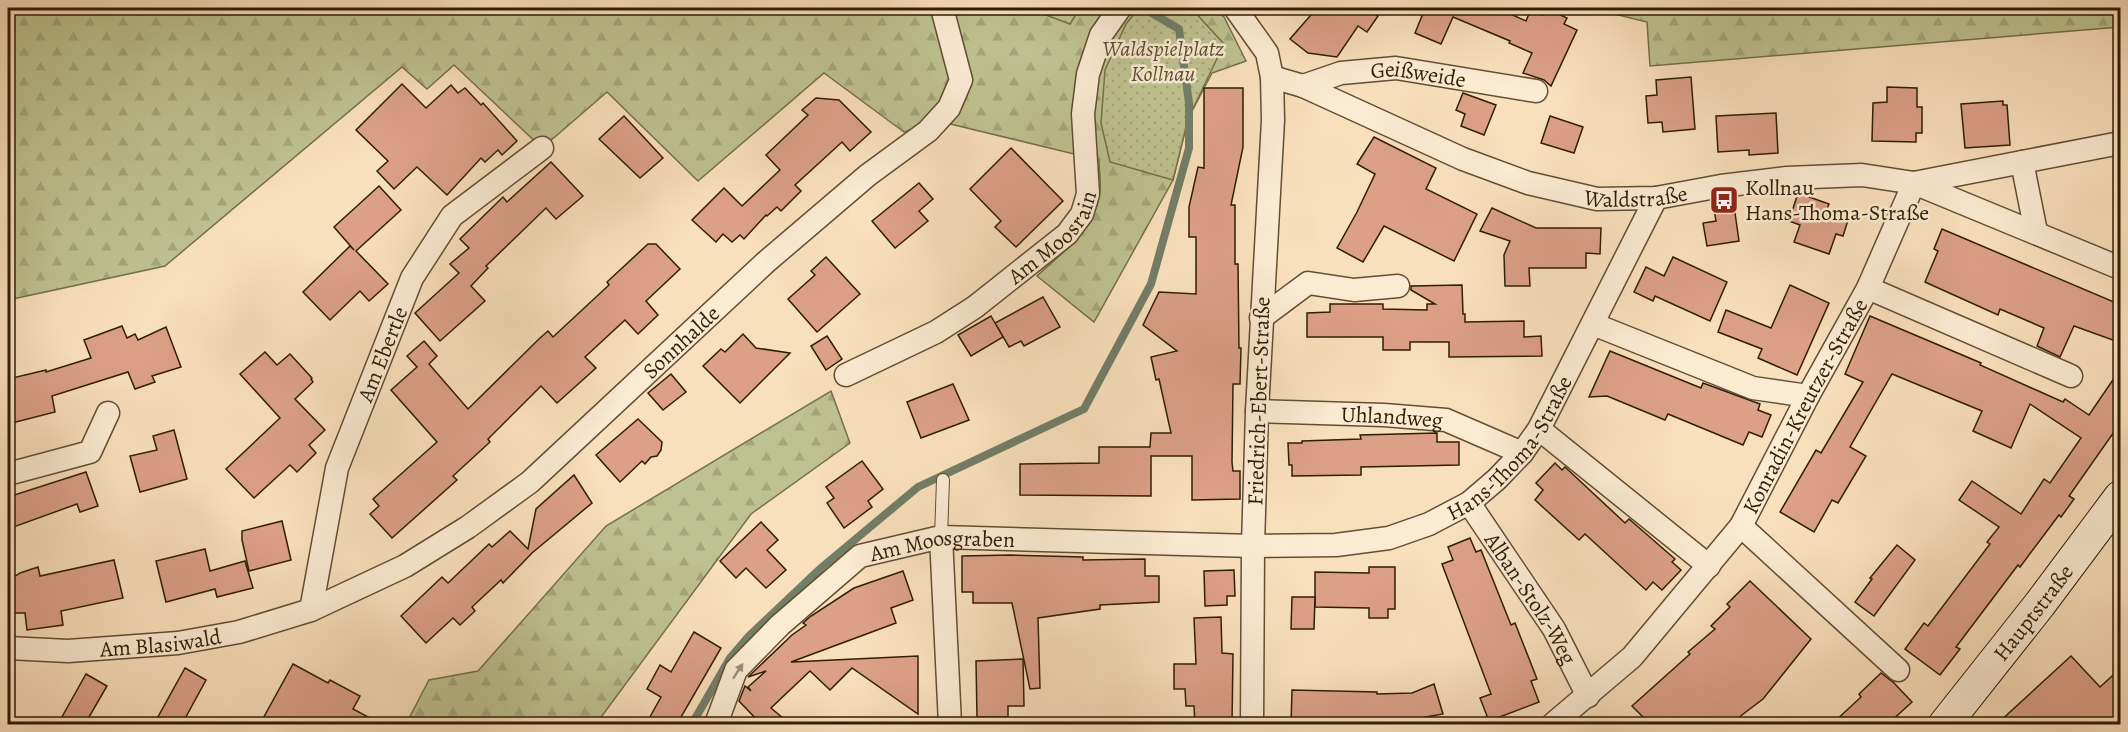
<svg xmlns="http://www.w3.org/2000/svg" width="2128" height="732" viewBox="0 0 2128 732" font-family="Alegreya,serif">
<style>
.forest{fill:url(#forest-firs);stroke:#76704a;stroke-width:1.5}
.park{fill:url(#park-dots);stroke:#76704a;stroke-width:1.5}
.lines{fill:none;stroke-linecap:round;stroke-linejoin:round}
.stream{stroke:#727e68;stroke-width:8}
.building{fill:#dca087;stroke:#2f1d04;stroke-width:1.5}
.lane-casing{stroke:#624e32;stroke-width:14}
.street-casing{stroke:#624e32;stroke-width:25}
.secondary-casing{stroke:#2f1d04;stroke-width:34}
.lane{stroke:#fbebd3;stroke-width:12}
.street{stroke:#fbebd3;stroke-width:22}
.secondary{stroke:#fbebd3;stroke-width:32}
.oneway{fill:#9f8e76}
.labels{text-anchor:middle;stroke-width:5;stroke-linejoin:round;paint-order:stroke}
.park-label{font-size:22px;font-style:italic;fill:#5a4f2e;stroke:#fbebd3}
.street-label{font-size:22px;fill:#2f1d04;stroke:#fbebd3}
.poi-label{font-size:22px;fill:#2f1d04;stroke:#fbebd3;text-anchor:start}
</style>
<defs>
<pattern id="forest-firs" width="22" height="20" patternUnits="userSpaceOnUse" patternTransform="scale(1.5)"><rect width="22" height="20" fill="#bec290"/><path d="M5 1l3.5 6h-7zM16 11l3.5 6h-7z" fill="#a4a67b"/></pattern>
<pattern id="park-dots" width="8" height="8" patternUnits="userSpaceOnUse" patternTransform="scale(1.5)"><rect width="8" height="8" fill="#bec290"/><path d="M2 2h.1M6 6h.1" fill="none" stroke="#a4a67b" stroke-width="1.8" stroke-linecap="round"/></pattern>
</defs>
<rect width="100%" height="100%" fill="#f9e0bc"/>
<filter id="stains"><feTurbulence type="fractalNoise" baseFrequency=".00333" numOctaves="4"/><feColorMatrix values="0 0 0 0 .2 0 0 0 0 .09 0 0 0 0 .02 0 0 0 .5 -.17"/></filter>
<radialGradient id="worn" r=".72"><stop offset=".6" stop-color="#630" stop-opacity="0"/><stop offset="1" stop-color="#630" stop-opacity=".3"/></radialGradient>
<g class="forest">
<path d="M8,8h1203l13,9 22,44 -34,12 -24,46 -15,61 -79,142 -57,-46c23,-22 57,-45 62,-79 3,-11 0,-25 0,-37l-161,-39 -34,11 -80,-59 -126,108 -91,-89 -65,56 -88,-83 -27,24 -25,-22 -237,199 -157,34z"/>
<polygon points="1590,8 2120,8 2120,27 1650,66 1647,22"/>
<polygon points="831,391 850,443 751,514 596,724 406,724 429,680 478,671 606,526"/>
</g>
<g class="park">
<polygon points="1027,8 1080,8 1070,24"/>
<polygon points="1139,8 1191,8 1224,44 1188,119 1173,180 1110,162 1101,123 1105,70 1126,24"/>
</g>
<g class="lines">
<polyline class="stream" points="692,724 730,658 748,637 821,568 918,487 1084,409 1151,284 1189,148 1189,103 1179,29 1143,8"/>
</g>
<g class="building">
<polygon points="1317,8 1370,8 1368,10 1378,16 1367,32 1358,26 1337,57 1308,53 1290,39"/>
<polygon points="1430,8 1497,8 1526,21 1531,9 1543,15 1546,8 1567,18 1564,24 1577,30 1551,86 1544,80 1523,73 1532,53 1509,43 1510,41 1453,17 1441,44 1415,33 1424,11 1431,14 1433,9"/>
<polygon points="1691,77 1695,129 1663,132 1662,122 1648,123 1646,96 1657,95 1656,80"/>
<polygon points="402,84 426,108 451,85 458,93 465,88 481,105 483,103 517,141 502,155 498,150 485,162 481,158 447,195 417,167 394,189 377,171 388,161 356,130"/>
<polygon points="1887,87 1917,88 1917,107 1922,107 1922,133 1916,133 1916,142 1872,141 1873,103 1887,102"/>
<polygon points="1204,88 1243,88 1243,147 1231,205 1235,205 1235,264 1238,264 1239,348 1241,348 1240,384 1233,384 1232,462 1233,471 1240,471 1240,499 1192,500 1192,456 1151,456 1151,496 1020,495 1020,464 1099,463 1099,447 1150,447 1151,433 1171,433 1159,379 1156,380 1151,357 1177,351 1143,325 1159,292 1196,294 1196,237 1189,237 1189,207 1198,167 1204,168"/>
<polygon points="1463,93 1496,105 1484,135 1461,126 1465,114 1456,110"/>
<polygon points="816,98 839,100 871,132 850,151 842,142 795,185 801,191 781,211 777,207 767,216 766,215 744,239 740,235 732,242 723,234 716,242 692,220 724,188 742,206 780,170 766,155 808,115 802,110"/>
<polygon points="2003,101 2003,105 2007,105 2010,145 1965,148 1961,104"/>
<polygon points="1776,113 1778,153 1749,155 1749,150 1718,152 1716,116"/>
<polygon points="624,116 663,158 640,178 599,139"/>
<polygon points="1550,116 1583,127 1574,153 1541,143"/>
<polygon points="1374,137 1436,168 1426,189 1477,214 1454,261 1384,226 1363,262 1337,248 1357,212 1375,174 1357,164"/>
<polygon points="1011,148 1063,201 1016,247 995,227 1001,221 970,189"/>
<polygon points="551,162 583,196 556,219 546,208 486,266 488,268 471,286 485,301 440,341 415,313 459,273 450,264 469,248 460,239 503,197 507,202"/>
<polygon points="919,183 933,199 919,211 928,221 895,248 872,221"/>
<polygon points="379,186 401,210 356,251 388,284 369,301 360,291 330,320 303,292 350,246 354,250 334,227"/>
<polygon points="1798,193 1829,204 1827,209 1849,217 1843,236 1836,234 1829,254 1794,242 1800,225 1789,221"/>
<polygon points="1734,206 1739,241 1707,246 1703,223 1716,221 1714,209"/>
<polygon points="1492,208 1536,228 1601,228 1600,254 1586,253 1586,268 1529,268 1530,286 1505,286 1504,255 1510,241 1480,231"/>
<polygon points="1942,229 2121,305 2121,343 2074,326 2060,357 2037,346 2044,328 2000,309 1998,315 1925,282 1938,251 1934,249"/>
<polygon points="648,244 656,244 680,269 646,301 658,315 638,334 625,320 585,357 596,368 557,403 541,386 488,439 490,442 453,476 457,480 392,538 370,514 379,506 373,499 437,442 391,390 417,367 407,356 424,341 437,356 429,364 468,409 540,338 548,331 553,337 609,285 607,282"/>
<polygon points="826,257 860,294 817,332 788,299 815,275 811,271"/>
<polygon points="1673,257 1727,282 1710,321 1655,296 1653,301 1634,292 1646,267 1664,276"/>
<polygon points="1462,285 1463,314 1465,314 1465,322 1524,321 1524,337 1541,336 1542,356 1449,357 1449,342 1410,342 1410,350 1383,350 1383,337 1307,337 1307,313 1330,312 1330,304 1383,304 1383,309 1427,310 1427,304 1435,304 1411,290 1411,286"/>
<polygon points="1790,285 1829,303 1797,375 1758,358 1762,349 1718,332 1726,310 1771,328"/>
<polygon points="1043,297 1060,327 1024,346 1021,341 1009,347 995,323"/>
<polygon points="991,316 1003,337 971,356 958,335"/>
<polygon points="1870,316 1981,363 1980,365 2063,402 2065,399 2089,415 2121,368 2121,422 2069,496 2074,499 2061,517 2059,515 2020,567 2018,565 1956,647 1960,649 1940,675 1905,649 1924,623 1928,626 1990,544 1987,542 1999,527 1959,500 1972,481 2021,514 2044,479 2050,483 2081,438 2030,404 2011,448 1973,431 1982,411 1892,374 1850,447 1866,456 1838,503 1832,500 1814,532 1780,512 1816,450 1821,453 1863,382 1845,374"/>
<polygon points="122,326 127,338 135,334 138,340 166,327 181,367 152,376 155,382 135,389 128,372 52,396 55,412 8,424 8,379 46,370 46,372 91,358 84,340"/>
<polygon points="743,334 756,348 790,353 740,403 703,366 721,349 725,352"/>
<polygon points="827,336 842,359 826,370 811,346"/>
<polygon points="1610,351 1701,388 1703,383 1760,404 1758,410 1771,415 1762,437 1749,432 1743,445 1668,414 1665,420 1607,396 1589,397"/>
<polygon points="265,352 277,365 290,354 312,378 311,379 313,382 295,399 325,430 309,445 316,453 297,472 290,465 254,498 226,469 280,418 240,374"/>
<polygon points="671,374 686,392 663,410 648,393"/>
<polygon points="953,384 969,420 921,438 907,402"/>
<polygon points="638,419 662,442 661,450 657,456 651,457 645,464 642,461 620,482 596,455"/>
<polygon points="174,430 187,479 140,492 130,456 157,450 153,436"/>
<polygon points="1437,433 1437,442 1459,442 1459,465 1361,467 1361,475 1292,476 1292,465 1289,465 1288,443 1302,443 1302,441 1361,439 1360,435"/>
<polygon points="862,461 883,489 868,501 872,507 844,528 827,503 834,498 826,487"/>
<polygon points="1555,463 1562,470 1565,467 1625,523 1629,519 1675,559 1672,562 1681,570 1662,590 1653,582 1646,590 1585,534 1579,540 1535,500 1543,490 1536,483"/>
<polygon points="86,472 98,506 80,512 77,504 8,529 8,497"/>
<polygon points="574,475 592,503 532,553 503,583 501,580 472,607 475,611 460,625 453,618 426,643 401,616 442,577 448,583 489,544 492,547 510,531 528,549 536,509"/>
<polygon points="282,521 291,560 249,571 242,540 242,531"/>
<polygon points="761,522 778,540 767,550 786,570 766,588 746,568 736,578 720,561"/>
<polygon points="1470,538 1476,552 1481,550 1511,625 1515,623 1537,679 1531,681 1539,702 1489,721 1480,698 1491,694 1442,564 1453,560 1448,547"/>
<polygon points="1897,545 1915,560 1874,616 1855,602 1872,579 1870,578"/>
<polygon points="205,549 210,571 245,561 253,588 217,597 215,589 166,602 156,561"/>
<polygon points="1011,555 1083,557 1083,560 1145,559 1145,576 1159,576 1159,602 1100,605 1100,609 1038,618 1040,688 1030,689 1012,603 973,603 973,592 962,592 962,556"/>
<polygon points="114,560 123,598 61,611 63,625 27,630 25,613 8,613 8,581 20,573 38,567 40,576"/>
<polygon points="1369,567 1395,567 1395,609 1388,609 1388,618 1369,618 1369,608 1315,607 1315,572 1369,573"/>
<polygon points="1234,570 1235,596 1227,596 1227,605 1205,606 1204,571"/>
<polygon points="903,571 913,600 891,608 896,623 791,662 918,656 918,714 852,668 830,690 810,671 771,708 790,724 761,724 739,701 745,686 751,691 748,687 766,671 748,677 792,635 806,625 803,623 811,616 854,588"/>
<polygon points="1750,581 1811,639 1763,699 1730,724 1650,724 1632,706 1690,654 1688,652 1715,629 1711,626 1730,607 1727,604"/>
<polygon points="1292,597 1315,597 1314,629 1291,629"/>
<polygon points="1221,617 1222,653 1233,654 1232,724 1195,724 1194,706 1186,706 1185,689 1174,689 1174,664 1196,664 1194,618"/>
<polygon points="694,632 721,648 677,724 646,724 661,697 647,689 660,665 671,672"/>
<polygon points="2071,656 2100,687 2121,668 2121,724 1997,724"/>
<polygon points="1023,659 1024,706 1008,706 1008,717 977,717 976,661"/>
<polygon points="293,664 328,683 330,680 360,696 353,709 381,724 260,724"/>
<polygon points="185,668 206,680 182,724 154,724"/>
<polygon points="1881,673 1894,683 1912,702 1888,724 1832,724 1861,697 1859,694"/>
<polygon points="86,674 107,686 85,724 58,724"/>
<polygon points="1434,684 1443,714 1386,724 1291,724 1292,690 1377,692 1377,694 1412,693"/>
</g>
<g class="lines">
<g class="lane-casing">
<polyline id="lane" points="941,537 943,480"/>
</g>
<g class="street-casing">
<g id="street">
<polyline points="1235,8 1267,53 1272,77 1273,120 1257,411 1253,546 1252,724"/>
<path id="s1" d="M1272,77l31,9 160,73 65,24 69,16 59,-1 65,-12 66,-8 75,-3 52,8 206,85"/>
<path id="s2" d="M1303,86l38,-13 55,-5 140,23"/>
<polyline points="2022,162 2036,232"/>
<polyline points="1914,183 2120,143"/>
<polyline points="1868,288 2071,376"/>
<polyline points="1261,318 1308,283 1354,290 1398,286"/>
<polyline points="1593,324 1753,388 1808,396"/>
<path id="s3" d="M846,375l90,-43 39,-25 92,-73 15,-20 6,-20 -5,-80 5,-40 13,-39 19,-27"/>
<path id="s4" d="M1257,411l127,4 62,5 76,33"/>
<polyline points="1539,429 1709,566"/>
<polyline points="8,474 90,452 108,413"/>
<path id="s5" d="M1469,503l85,126 34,67"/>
<polyline points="1741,526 1898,670"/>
<polyline points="941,537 950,724"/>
<path id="s6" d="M311,610l26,-142 75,-190 40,-62 90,-68"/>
<path id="s7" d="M8,648l60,3 110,-8 61,-11 72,-22 94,-44 63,-39 62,-45 236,-220 102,-87 60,-44 21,-23 12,-28 -19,-72"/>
<path id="s8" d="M716,724l20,-54 44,-45 80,-69 81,-19 312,9 83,-1 53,-7 40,-14 40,-21 28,-24 25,-26 17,-24 117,-231"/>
<path id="s9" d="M1553,724l79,-67 109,-131 67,-130 60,-108 46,-105"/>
</g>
</g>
<g class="secondary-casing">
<g id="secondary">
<path id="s10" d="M1945,724l95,-120 80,-107"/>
</g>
</g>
<use href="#lane" class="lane"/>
<use href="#street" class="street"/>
<use href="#secondary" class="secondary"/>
</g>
<defs><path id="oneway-solid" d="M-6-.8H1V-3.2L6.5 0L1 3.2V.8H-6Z" transform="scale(1.5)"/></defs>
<use class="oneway" href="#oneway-solid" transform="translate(738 671) rotate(-57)"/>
<defs>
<g id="bus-square" transform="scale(1.5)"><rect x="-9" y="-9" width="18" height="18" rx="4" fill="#8f2418" stroke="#fbebd3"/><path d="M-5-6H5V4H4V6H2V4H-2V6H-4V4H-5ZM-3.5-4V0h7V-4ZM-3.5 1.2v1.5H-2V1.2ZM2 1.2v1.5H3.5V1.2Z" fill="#fff"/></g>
</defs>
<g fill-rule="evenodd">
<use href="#bus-square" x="1724" y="200"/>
</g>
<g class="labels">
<g class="park-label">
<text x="1163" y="56">Waldspielplatz<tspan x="1163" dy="25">Kollnau</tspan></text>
</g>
<g class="street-label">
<text dy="8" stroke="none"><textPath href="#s2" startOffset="118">Geißweide</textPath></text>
<text dy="8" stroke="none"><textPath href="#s1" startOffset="387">Waldstraße</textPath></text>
<text dy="8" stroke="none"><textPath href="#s3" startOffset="252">Am Moosrain</textPath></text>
<text dy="8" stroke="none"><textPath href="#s7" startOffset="768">Sonnhalde</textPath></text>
<text dy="8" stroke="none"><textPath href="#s6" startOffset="267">Am Ebertle</textPath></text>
<text transform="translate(1258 401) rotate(-88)" y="8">Friedrich-Ebert-Straße</text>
<text dy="8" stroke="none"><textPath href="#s9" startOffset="410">Konradin-Kreutzer-Straße</textPath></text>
<text dy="8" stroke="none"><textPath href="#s4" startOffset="135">Uhlandweg</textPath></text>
<text dy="8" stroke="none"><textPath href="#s8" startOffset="914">Hans-Thoma-Straße</textPath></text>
<text dy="8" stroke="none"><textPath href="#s8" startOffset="310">Am Moosgraben</textPath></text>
<text dy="8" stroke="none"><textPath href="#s5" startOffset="114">Alban-Stolz-Weg</textPath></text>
<text dy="8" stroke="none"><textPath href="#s10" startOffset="142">Hauptstraße</textPath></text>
<text dy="8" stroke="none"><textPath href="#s7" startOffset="153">Am Blasiwald</textPath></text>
</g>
<g class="poi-label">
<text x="1745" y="195">Kollnau<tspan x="1745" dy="25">Hans-Thoma-Straße</tspan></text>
</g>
</g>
<rect width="2128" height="732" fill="none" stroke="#f9e0bc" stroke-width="30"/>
<rect x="9" y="9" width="2110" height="714" fill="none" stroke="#2f1d04" stroke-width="3"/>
<rect x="15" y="15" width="2098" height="702" fill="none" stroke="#2f1d04" stroke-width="1.5"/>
<rect width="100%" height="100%" filter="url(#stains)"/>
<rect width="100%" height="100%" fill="url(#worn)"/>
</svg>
